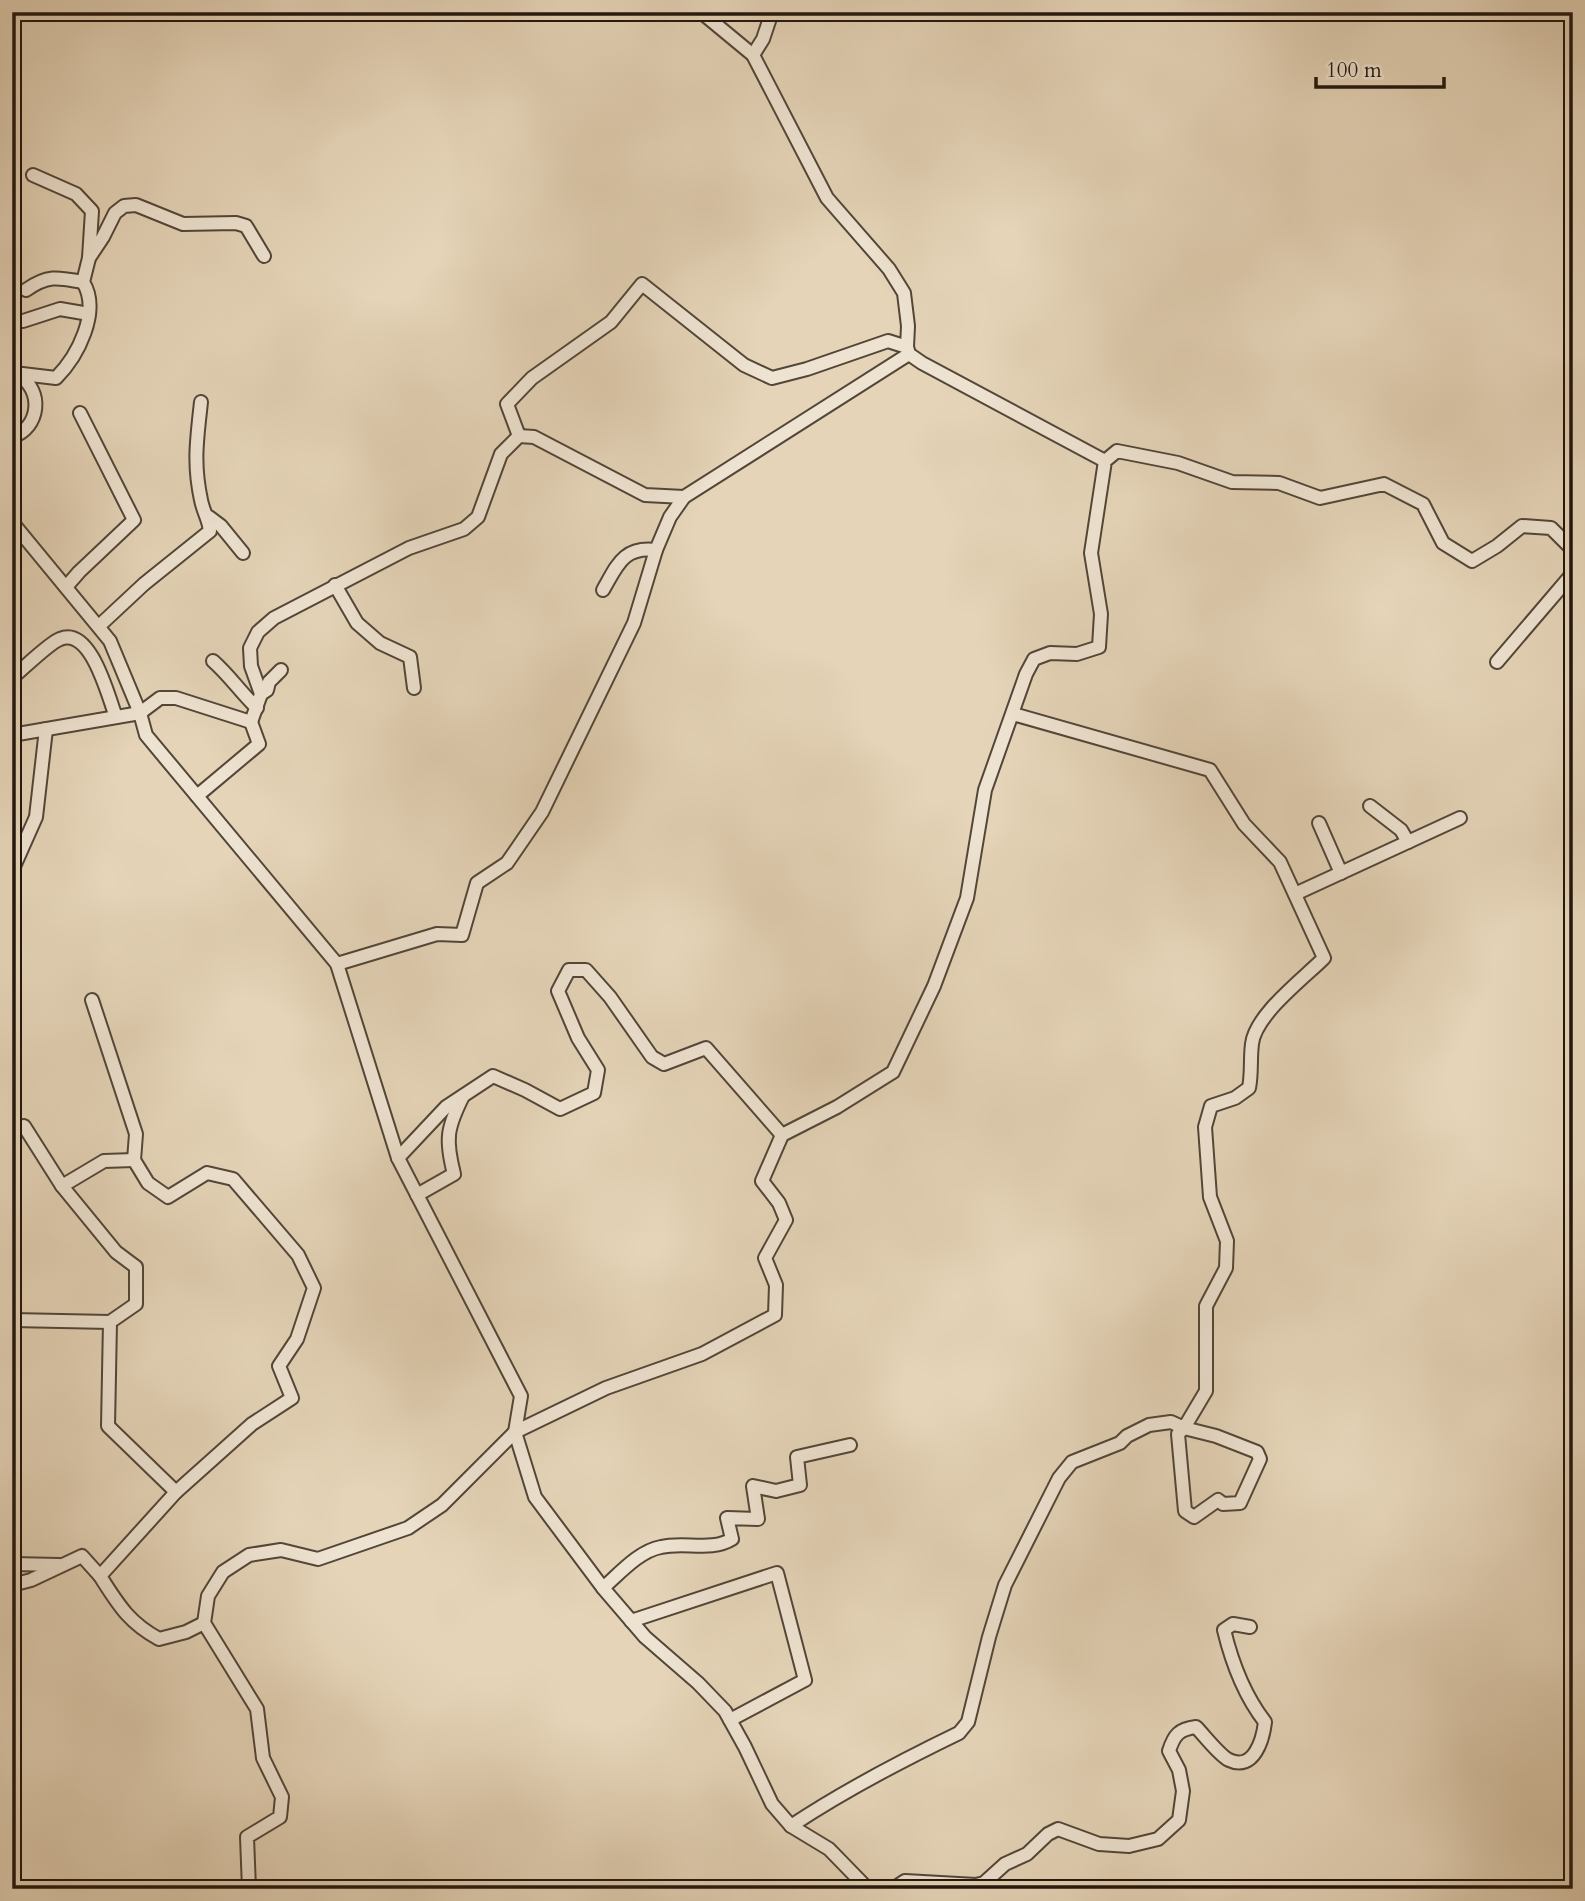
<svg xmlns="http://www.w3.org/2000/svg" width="1585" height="1901" viewBox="0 0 1585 1901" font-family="Cardo,serif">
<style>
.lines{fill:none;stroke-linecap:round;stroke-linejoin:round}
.minor-casing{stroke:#524638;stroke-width:16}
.minor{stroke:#eee3d1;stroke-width:12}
</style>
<rect width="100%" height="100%" fill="#e5d4b8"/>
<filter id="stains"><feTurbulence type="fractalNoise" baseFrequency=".00286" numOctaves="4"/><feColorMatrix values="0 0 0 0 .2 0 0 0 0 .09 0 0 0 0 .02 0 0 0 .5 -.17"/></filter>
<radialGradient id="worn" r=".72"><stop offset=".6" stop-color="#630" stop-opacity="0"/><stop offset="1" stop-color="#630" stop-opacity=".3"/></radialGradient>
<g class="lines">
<g class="minor-casing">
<g id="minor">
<polyline points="701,12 753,55 827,198 889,269 904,293 908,326 907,347 909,354 922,363 1105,461"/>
<polyline points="753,55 763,39 772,12"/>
<polyline points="33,175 76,194 92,211 89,258"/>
<path d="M26,290c21,-15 31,-13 57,-8"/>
<polyline points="23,321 60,309 89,314"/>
<path d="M14,373l42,5c22,-22 45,-67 27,-96l6,-24 14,-21 12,-24 9,-7 12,-1 47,19 53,-1 10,3 18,30"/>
<polyline points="519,436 507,404 532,378 611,322 642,284 744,365 772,378 807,369 888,341 907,347"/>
<path d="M12,437c28,-9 32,-47 6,-62"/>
<polyline points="209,517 221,526 243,553"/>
<polyline points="12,522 110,641 140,713 146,735 337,964 398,1158 521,1396 515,1432 535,1497 603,1588 645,1637 698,1683 725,1711 745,1747 772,1804 791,1826 829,1849 868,1889"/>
<polyline points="335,585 357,623 380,643 410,657 414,688"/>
<polyline points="66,587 79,572 134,520 80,413"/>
<path d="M603,590c14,-24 20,-44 53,-40"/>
<path d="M99,626l45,-42 66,-53c-1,-11 -7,-20 -9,-31 -8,-37 -4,-61 0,-98"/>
<path d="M213,661c17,15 28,32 44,47"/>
<polyline points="1497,662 1573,573"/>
<path d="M12,678c11,-9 37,-35 48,-39 31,-13 48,57 56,78"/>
<polyline points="261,694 267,690 269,682 281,670"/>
<polyline points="12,735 140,713 160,698 176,698 251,722 261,694 251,666 250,648 258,632 274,618 409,548 464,529 478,517 501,454 519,436 534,437 645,495 684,497"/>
<polyline points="197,796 259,744 251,722"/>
<polyline points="1370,806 1401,830 1408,842"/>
<polyline points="1319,823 1341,873"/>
<polyline points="12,871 36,817 46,729"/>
<polyline points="1295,894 1460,818"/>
<polyline points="337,964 437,934 462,935 477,883 507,863 542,812 634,623 656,550 670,517 684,497 909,354"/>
<path d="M92,1000l44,134 -2,26 14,23 20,14 39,-24 26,6 65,76 16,33 -17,51 -18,27 13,32 -40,26 -76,68 -76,84c18,28 28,46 59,63l27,-7 18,-9"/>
<polyline points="24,1126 62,1186 104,1161 134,1160"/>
<polyline points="398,1158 446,1107 493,1076 525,1090 560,1109 594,1093 598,1070 578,1038 558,991 569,970 586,970 610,997 652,1057 664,1064 706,1048 782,1135"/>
<polyline points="62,1186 116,1252 136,1267 136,1304 110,1322 108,1426 176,1492"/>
<path d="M417,1195l37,-21c-9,-35 -7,-46 9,-78"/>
<polyline points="12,1320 110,1322"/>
<polygon points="1184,1428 1216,1436 1257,1452 1260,1459 1240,1503 1223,1504 1218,1500 1194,1517 1185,1511 1178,1434"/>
<polyline points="12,1564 59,1565"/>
<polyline points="12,1585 31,1580 82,1556 100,1576"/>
<path d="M603,1588c17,-15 36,-37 58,-41 23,-6 50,5 71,-8l-5,-21 31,1 -5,-33 23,5 24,-6 -3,-28 53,-12"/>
<polyline points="631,1621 777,1573 805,1680 730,1720"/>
<path d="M791,1826c54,-36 110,-65 168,-93l9,-11 21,-85 16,-52 54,-107 13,-16 48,-19 7,-7 22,-11 22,-3 13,6 22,-37v-85l20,-38 1,-27 -17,-44 -5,-70 6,-21 24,-8 14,-10c3,-15 1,-29 3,-44 3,-29 51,-65 72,-86l-44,-96 -36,-38 -34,-54 -197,-56"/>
<polyline points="249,1889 247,1837 280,1817 282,1797 263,1758 257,1709 204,1623 208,1596 223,1572 249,1555 281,1550 318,1559 408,1528 442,1505 515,1432 606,1388 702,1354 775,1315 776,1285 765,1258 786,1220 779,1203 762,1181 782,1135 837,1107 893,1072 934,986 967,898 985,790 1026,674 1034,659 1050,653 1077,654 1099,647 1101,614 1091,553 1105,461 1117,451 1178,463 1232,482 1279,483 1320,498 1384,484 1423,504 1443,543 1472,561 1497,546 1522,526 1551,528 1573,550"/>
<path d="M893,1889l12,-8 71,4 8,-2 21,-19 22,-10 21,-20 10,-5 41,15 30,2 29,-7 21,-19 4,-29 -4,-21 -10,-19c5,-16 10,-22 27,-24 8,8 23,28 33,33 25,12 34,-21 36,-38 -21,-27 -33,-59 -41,-92l9,-6 17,3"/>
</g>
</g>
<use href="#minor" class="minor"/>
</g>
<rect width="1585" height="1901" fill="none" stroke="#e5d4b8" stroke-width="42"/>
<rect x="14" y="14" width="1557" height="1873" fill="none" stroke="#21160e" stroke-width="3.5"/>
<rect x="21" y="21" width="1543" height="1859" fill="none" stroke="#21160e" stroke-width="2"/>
<path d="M1316 77v10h128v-10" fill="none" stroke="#21160e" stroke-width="3.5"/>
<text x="1326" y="77" font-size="21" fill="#21160e" stroke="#eee3d1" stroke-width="5" paint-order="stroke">100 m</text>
<rect width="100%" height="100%" filter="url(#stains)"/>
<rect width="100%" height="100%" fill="url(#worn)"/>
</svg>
